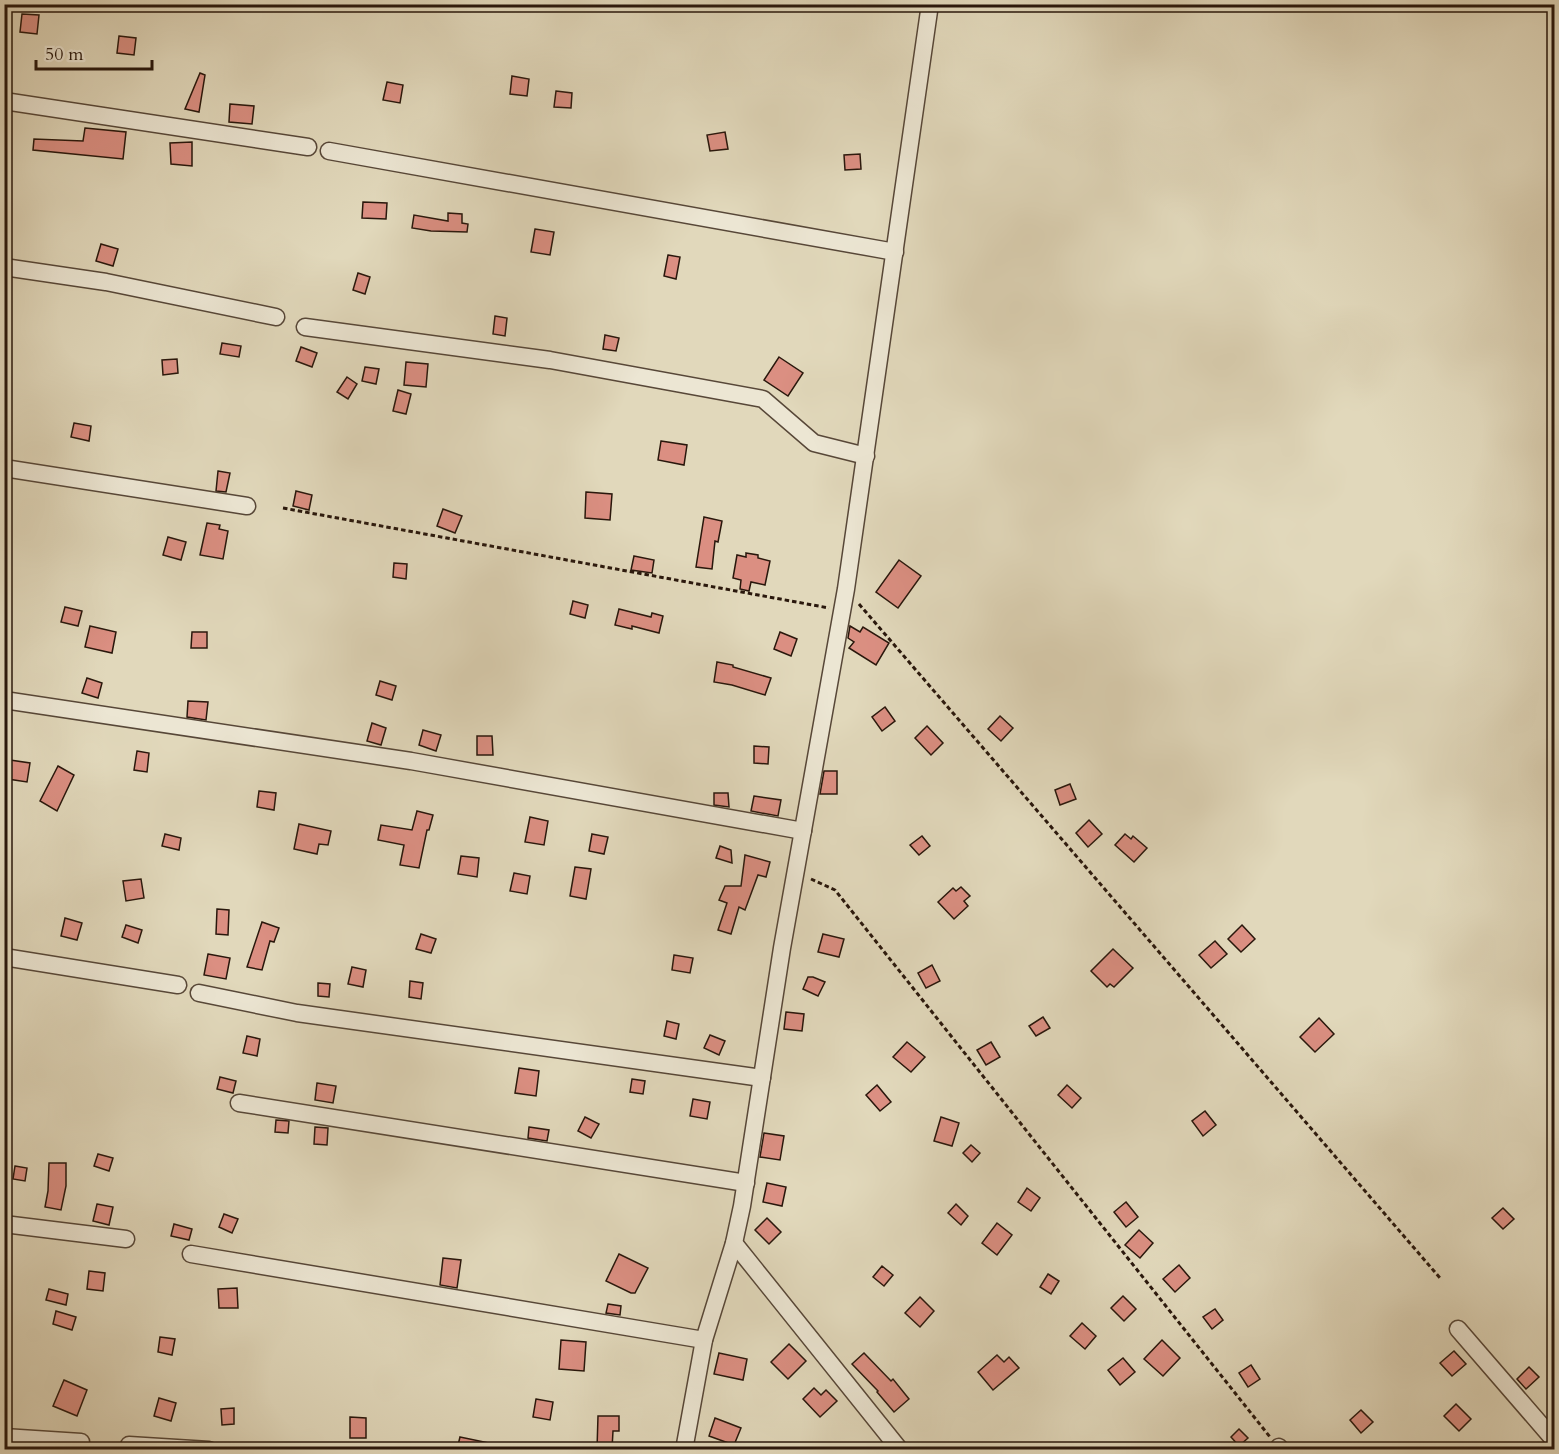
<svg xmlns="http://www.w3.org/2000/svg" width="1559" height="1454" viewBox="0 0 1559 1454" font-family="Cardo,serif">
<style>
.building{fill:#db8f82;stroke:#29170c;stroke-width:1.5}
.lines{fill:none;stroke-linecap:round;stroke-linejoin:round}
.street-casing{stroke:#574738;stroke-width:19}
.path{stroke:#29170c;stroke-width:3;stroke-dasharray:4.5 3;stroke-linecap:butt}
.street{stroke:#ece6d3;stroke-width:16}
</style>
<rect width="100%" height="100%" fill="#e1d8bb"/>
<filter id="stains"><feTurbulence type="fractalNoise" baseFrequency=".00333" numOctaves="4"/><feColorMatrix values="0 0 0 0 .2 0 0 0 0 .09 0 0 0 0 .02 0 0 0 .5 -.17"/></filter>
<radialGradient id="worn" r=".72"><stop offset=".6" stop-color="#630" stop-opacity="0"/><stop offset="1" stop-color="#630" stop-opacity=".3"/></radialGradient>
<g class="building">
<polygon points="22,14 39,15 37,34 20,32"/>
<polygon points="119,36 136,38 134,55 117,53"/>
<polygon points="200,73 205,75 199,112 185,109"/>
<polygon points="512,76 529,79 527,96 510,94"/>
<polygon points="387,82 403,85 400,103 383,100"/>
<polygon points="556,91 572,93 571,108 554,107"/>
<polygon points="230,104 254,106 252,124 229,122"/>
<polygon points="85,128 126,132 123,159 33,150 34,139 83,141"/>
<polygon points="725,132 728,149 710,151 707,135"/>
<polygon points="192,142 192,166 171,164 170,143"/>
<polygon points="860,154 861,169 845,170 844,155"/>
<polygon points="363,202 387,203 386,219 362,218"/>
<polygon points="448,213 462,214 462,223 468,224 467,232 431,231 412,228 414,215 448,221"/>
<polygon points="535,229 554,232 550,255 531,252"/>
<polygon points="101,244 118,249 113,266 96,261"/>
<polygon points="668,255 680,257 676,279 664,276"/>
<polygon points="358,273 370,277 365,294 353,290"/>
<polygon points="495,316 507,318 505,336 493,334"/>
<polygon points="605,335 619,338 616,351 603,349"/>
<polygon points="222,343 241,346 239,357 220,354"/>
<polygon points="301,347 317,353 312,367 296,361"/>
<polygon points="779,357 803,373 788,396 764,380"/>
<polygon points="177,359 178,373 163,375 162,360"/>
<polygon points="406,362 428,364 426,387 404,385"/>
<polygon points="365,367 379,369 376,384 362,381"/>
<polygon points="347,377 357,384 348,399 337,392"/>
<polygon points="398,390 411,394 406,414 393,411"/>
<polygon points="74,423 91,426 89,441 71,437"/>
<polygon points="661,441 687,445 684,465 658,460"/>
<polygon points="218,471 230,473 226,492 216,491"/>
<polygon points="296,491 312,495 309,510 293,506"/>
<polygon points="586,492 612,494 610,520 585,518"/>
<polygon points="443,509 462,516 455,533 437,526"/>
<polygon points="704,517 722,521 718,542 715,541 712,569 696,567"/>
<polygon points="207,523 220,525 219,529 228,531 223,559 200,555"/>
<polygon points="168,537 186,542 181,560 163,555"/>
<polygon points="746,553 758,555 758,558 770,561 765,585 751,582 749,591 740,589 741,580 733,578 737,555 746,557"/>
<polygon points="634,556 654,560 652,573 631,570"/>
<polygon points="899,560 921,576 898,608 876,592"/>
<polygon points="394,563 407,564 406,579 393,577"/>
<polygon points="573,601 588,605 585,618 570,614"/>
<polygon points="65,607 82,611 78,626 61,622"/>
<polygon points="619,609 651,617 652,613 663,616 659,633 632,626 632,629 615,625"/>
<polygon points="90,626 116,632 112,653 85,647"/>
<polygon points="850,626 860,632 863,627 889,643 876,665 849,648 854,642 848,638"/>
<polygon points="192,632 207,632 207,648 191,648"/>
<polygon points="780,632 797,639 791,656 774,649"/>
<polygon points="717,662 733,665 733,667 771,678 765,695 732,685 714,682"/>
<polygon points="87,678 102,683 98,698 82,693"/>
<polygon points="380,681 396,686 392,700 376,695"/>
<polygon points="188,701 208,702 206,720 187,717"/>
<polygon points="885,707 895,721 882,731 872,717"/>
<polygon points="1000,716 1013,728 1001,741 988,729"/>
<polygon points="372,723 386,728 381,745 367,741"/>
<polygon points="927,726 943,743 931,755 915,738"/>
<polygon points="423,730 441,735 436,751 419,745"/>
<polygon points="477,736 492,736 493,755 477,755"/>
<polygon points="754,746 769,747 768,764 754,763"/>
<polygon points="137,751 149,753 147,772 134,770"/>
<polygon points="10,760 30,763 27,782 8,779"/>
<polygon points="58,766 74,775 57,811 40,801"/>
<polygon points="824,771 837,771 837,794 820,794"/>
<polygon points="1070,784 1076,799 1060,805 1055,790"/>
<polygon points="259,791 276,793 274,810 257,807"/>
<polygon points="714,793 728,793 729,807 714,805"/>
<polygon points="754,796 781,800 778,816 751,811"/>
<polygon points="417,811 433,815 429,830 427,830 419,868 400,865 404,845 378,840 381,825 412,830"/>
<polygon points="530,817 548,821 544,845 525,842"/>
<polygon points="1089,820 1102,834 1088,847 1076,833"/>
<polygon points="299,824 331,831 328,845 319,844 317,854 294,849"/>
<polygon points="165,834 181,838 179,850 162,846"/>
<polygon points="592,834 608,837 604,854 589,851"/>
<polygon points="1125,834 1131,839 1133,836 1147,848 1134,862 1115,845"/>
<polygon points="922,836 930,846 919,855 910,845"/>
<polygon points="720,846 731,850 732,863 716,858"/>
<polygon points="745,855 770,862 766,877 758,875 745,910 739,907 731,934 718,930 727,903 719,900 725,886 741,886"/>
<polygon points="461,856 479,858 477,877 458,874"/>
<polygon points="575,867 591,869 586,899 570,896"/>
<polygon points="514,873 530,876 527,894 510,891"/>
<polygon points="141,879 144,898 126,901 123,881"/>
<polygon points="961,887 970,896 964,901 968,906 954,919 938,902 953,888 956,891"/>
<polygon points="217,909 229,910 228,935 216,934"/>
<polygon points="65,918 82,923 77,940 61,936"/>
<polygon points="262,922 279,928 274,942 270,941 262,970 247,967"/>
<polygon points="126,925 142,930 138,943 122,937"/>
<polygon points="1242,925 1255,939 1241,952 1228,939"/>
<polygon points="421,934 436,939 431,953 416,949"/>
<polygon points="823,934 844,939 839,957 818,952"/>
<polygon points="1215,941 1227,954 1211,968 1199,955"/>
<polygon points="1113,949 1133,968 1114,987 1110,984 1107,987 1091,971"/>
<polygon points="208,954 230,958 226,979 204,975"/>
<polygon points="674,955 693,958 690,973 672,970"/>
<polygon points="932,965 940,981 926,988 918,973"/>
<polygon points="352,967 366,970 363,987 348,984"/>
<polygon points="808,977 813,977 825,982 818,996 803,989"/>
<polygon points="410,981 423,983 421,999 409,997"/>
<polygon points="318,983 330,984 329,997 318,996"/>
<polygon points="786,1012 804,1014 802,1031 784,1029"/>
<polygon points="1043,1017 1050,1028 1036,1036 1029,1026"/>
<polygon points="1319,1018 1334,1034 1315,1052 1300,1037"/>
<polygon points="667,1021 679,1024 676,1039 664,1036"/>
<polygon points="710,1035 725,1041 719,1055 704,1048"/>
<polygon points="247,1036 260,1039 257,1056 243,1053"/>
<polygon points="907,1042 925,1057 911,1072 893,1057"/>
<polygon points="991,1042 1000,1057 986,1065 977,1050"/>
<polygon points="519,1068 539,1071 536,1096 515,1093"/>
<polygon points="220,1077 236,1081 233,1093 217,1089"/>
<polygon points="632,1079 645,1081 643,1094 630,1092"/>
<polygon points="317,1083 336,1086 333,1103 315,1100"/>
<polygon points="877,1085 891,1102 880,1111 866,1095"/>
<polygon points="1067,1085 1081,1098 1072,1108 1058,1095"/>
<polygon points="693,1099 710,1102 707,1119 690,1116"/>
<polygon points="1205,1111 1216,1125 1203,1136 1192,1121"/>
<polygon points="585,1117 599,1124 591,1138 578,1131"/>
<polygon points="941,1117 959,1123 952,1146 934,1141"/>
<polygon points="276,1120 289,1121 288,1133 275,1132"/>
<polygon points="315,1127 328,1128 327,1145 314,1144"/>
<polygon points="529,1127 549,1130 547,1141 528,1138"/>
<polygon points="764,1133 784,1136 780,1160 760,1157"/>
<polygon points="971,1145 980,1153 972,1162 963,1153"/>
<polygon points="98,1154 113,1158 109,1171 94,1166"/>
<polygon points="49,1163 66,1163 66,1186 61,1210 45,1207 48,1191"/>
<polygon points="15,1166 27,1168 25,1181 13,1179"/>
<polygon points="767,1183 786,1187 782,1206 763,1202"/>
<polygon points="1027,1188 1040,1198 1031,1211 1018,1202"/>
<polygon points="1126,1202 1138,1217 1126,1227 1114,1212"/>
<polygon points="97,1204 113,1207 109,1225 93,1221"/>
<polygon points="956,1204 968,1216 961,1225 948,1213"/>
<polygon points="1503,1208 1514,1219 1503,1229 1492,1218"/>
<polygon points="224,1214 238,1219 232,1233 219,1227"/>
<polygon points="767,1218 781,1232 769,1244 755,1230"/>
<polygon points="997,1223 1012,1235 997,1255 982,1243"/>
<polygon points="174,1224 192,1229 189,1240 171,1236"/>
<polygon points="1139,1230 1153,1243 1140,1258 1125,1245"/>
<polygon points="619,1254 648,1268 635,1293 631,1293 606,1281"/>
<polygon points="443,1258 461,1260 457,1288 440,1285"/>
<polygon points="1179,1265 1190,1278 1175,1292 1163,1279"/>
<polygon points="882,1266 893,1275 884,1286 873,1277"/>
<polygon points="89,1271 105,1273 103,1291 87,1289"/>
<polygon points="1048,1274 1059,1281 1051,1294 1040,1287"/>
<polygon points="237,1288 238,1308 219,1308 218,1289"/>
<polygon points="49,1289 68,1294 66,1305 46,1300"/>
<polygon points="1123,1296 1136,1309 1124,1321 1111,1308"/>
<polygon points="920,1297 934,1311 920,1327 905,1313"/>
<polygon points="608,1304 621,1306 620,1315 606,1313"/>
<polygon points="1215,1309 1223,1320 1212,1329 1203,1317"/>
<polygon points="56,1311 76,1317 72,1330 53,1324"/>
<polygon points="1082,1323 1096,1336 1085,1349 1070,1336"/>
<polygon points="160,1337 175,1339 172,1355 158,1352"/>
<polygon points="561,1340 586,1342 584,1371 559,1369"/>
<polygon points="1162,1340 1180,1358 1163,1376 1144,1359"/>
<polygon points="789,1344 806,1361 788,1379 771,1362"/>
<polygon points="1454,1351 1466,1364 1452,1376 1440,1363"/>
<polygon points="719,1353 747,1359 743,1380 714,1374"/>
<polygon points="864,1353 891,1381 893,1379 909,1399 894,1412 877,1392 878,1391 852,1364"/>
<polygon points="997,1355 1004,1362 1009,1357 1019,1368 993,1390 978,1372"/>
<polygon points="1123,1358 1135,1372 1120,1385 1108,1370"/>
<polygon points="1251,1365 1260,1379 1248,1387 1239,1373"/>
<polygon points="1529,1367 1539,1377 1526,1389 1517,1379"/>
<polygon points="64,1380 87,1390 77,1416 53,1406"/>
<polygon points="814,1388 821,1395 826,1390 837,1401 820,1417 803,1399"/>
<polygon points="159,1398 176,1403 171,1421 154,1416"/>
<polygon points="536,1399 553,1402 550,1420 533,1417"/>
<polygon points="1456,1404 1471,1419 1459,1431 1444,1416"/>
<polygon points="234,1408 234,1424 222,1425 221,1409"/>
<polygon points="1361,1410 1373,1422 1361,1433 1350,1420"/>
<polygon points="598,1416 619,1416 619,1431 613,1431 612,1449 597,1449"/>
<polygon points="350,1417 366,1418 366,1438 350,1438"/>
<polygon points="715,1418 741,1428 734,1445 709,1436"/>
<polygon points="1239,1429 1248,1438 1239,1446 1231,1437"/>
<polygon points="460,1437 494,1444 493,1449 457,1449"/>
</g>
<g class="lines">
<g class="street-casing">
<g id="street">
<polyline points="4,101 308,147"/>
<polyline points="329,151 895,252"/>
<polyline points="4,267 106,282 276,317"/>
<polyline points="305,327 550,360 763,399 814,443 866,456"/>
<polyline points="4,468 247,506"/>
<polyline points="4,700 411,761 803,831"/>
<polyline points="4,957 178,985"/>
<polyline points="199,993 297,1013 762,1078"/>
<polyline points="239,1103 746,1183"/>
<polyline points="4,1224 126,1239"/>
<polyline points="734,1243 900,1450"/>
<polyline points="191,1254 704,1340"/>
<polyline points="1458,1329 1554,1440"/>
<polyline points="4,1437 81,1442"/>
<polyline points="129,1445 209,1450"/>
<polyline points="1279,1447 1281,1450"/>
<polyline points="684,1450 704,1340 734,1243 742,1206 782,948 846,589 930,4"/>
</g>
</g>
<g class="path">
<polyline points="283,508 829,608"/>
<polyline points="859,604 1440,1278"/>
<polyline points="811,879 835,890 1270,1437"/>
</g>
<use href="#street" class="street"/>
</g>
<rect width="1559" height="1454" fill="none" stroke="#e1d8bb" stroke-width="24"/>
<rect x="6" y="6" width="1547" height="1442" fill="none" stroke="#29170c" stroke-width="3"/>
<rect x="12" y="12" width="1535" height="1430" fill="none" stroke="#29170c" stroke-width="1.5"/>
<path d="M36 60v9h116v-9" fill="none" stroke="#29170c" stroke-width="3"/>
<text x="45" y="60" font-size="18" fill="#29170c" stroke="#ece6d3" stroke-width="4.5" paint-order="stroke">50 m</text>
<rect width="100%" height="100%" filter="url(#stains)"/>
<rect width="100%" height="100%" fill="url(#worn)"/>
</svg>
